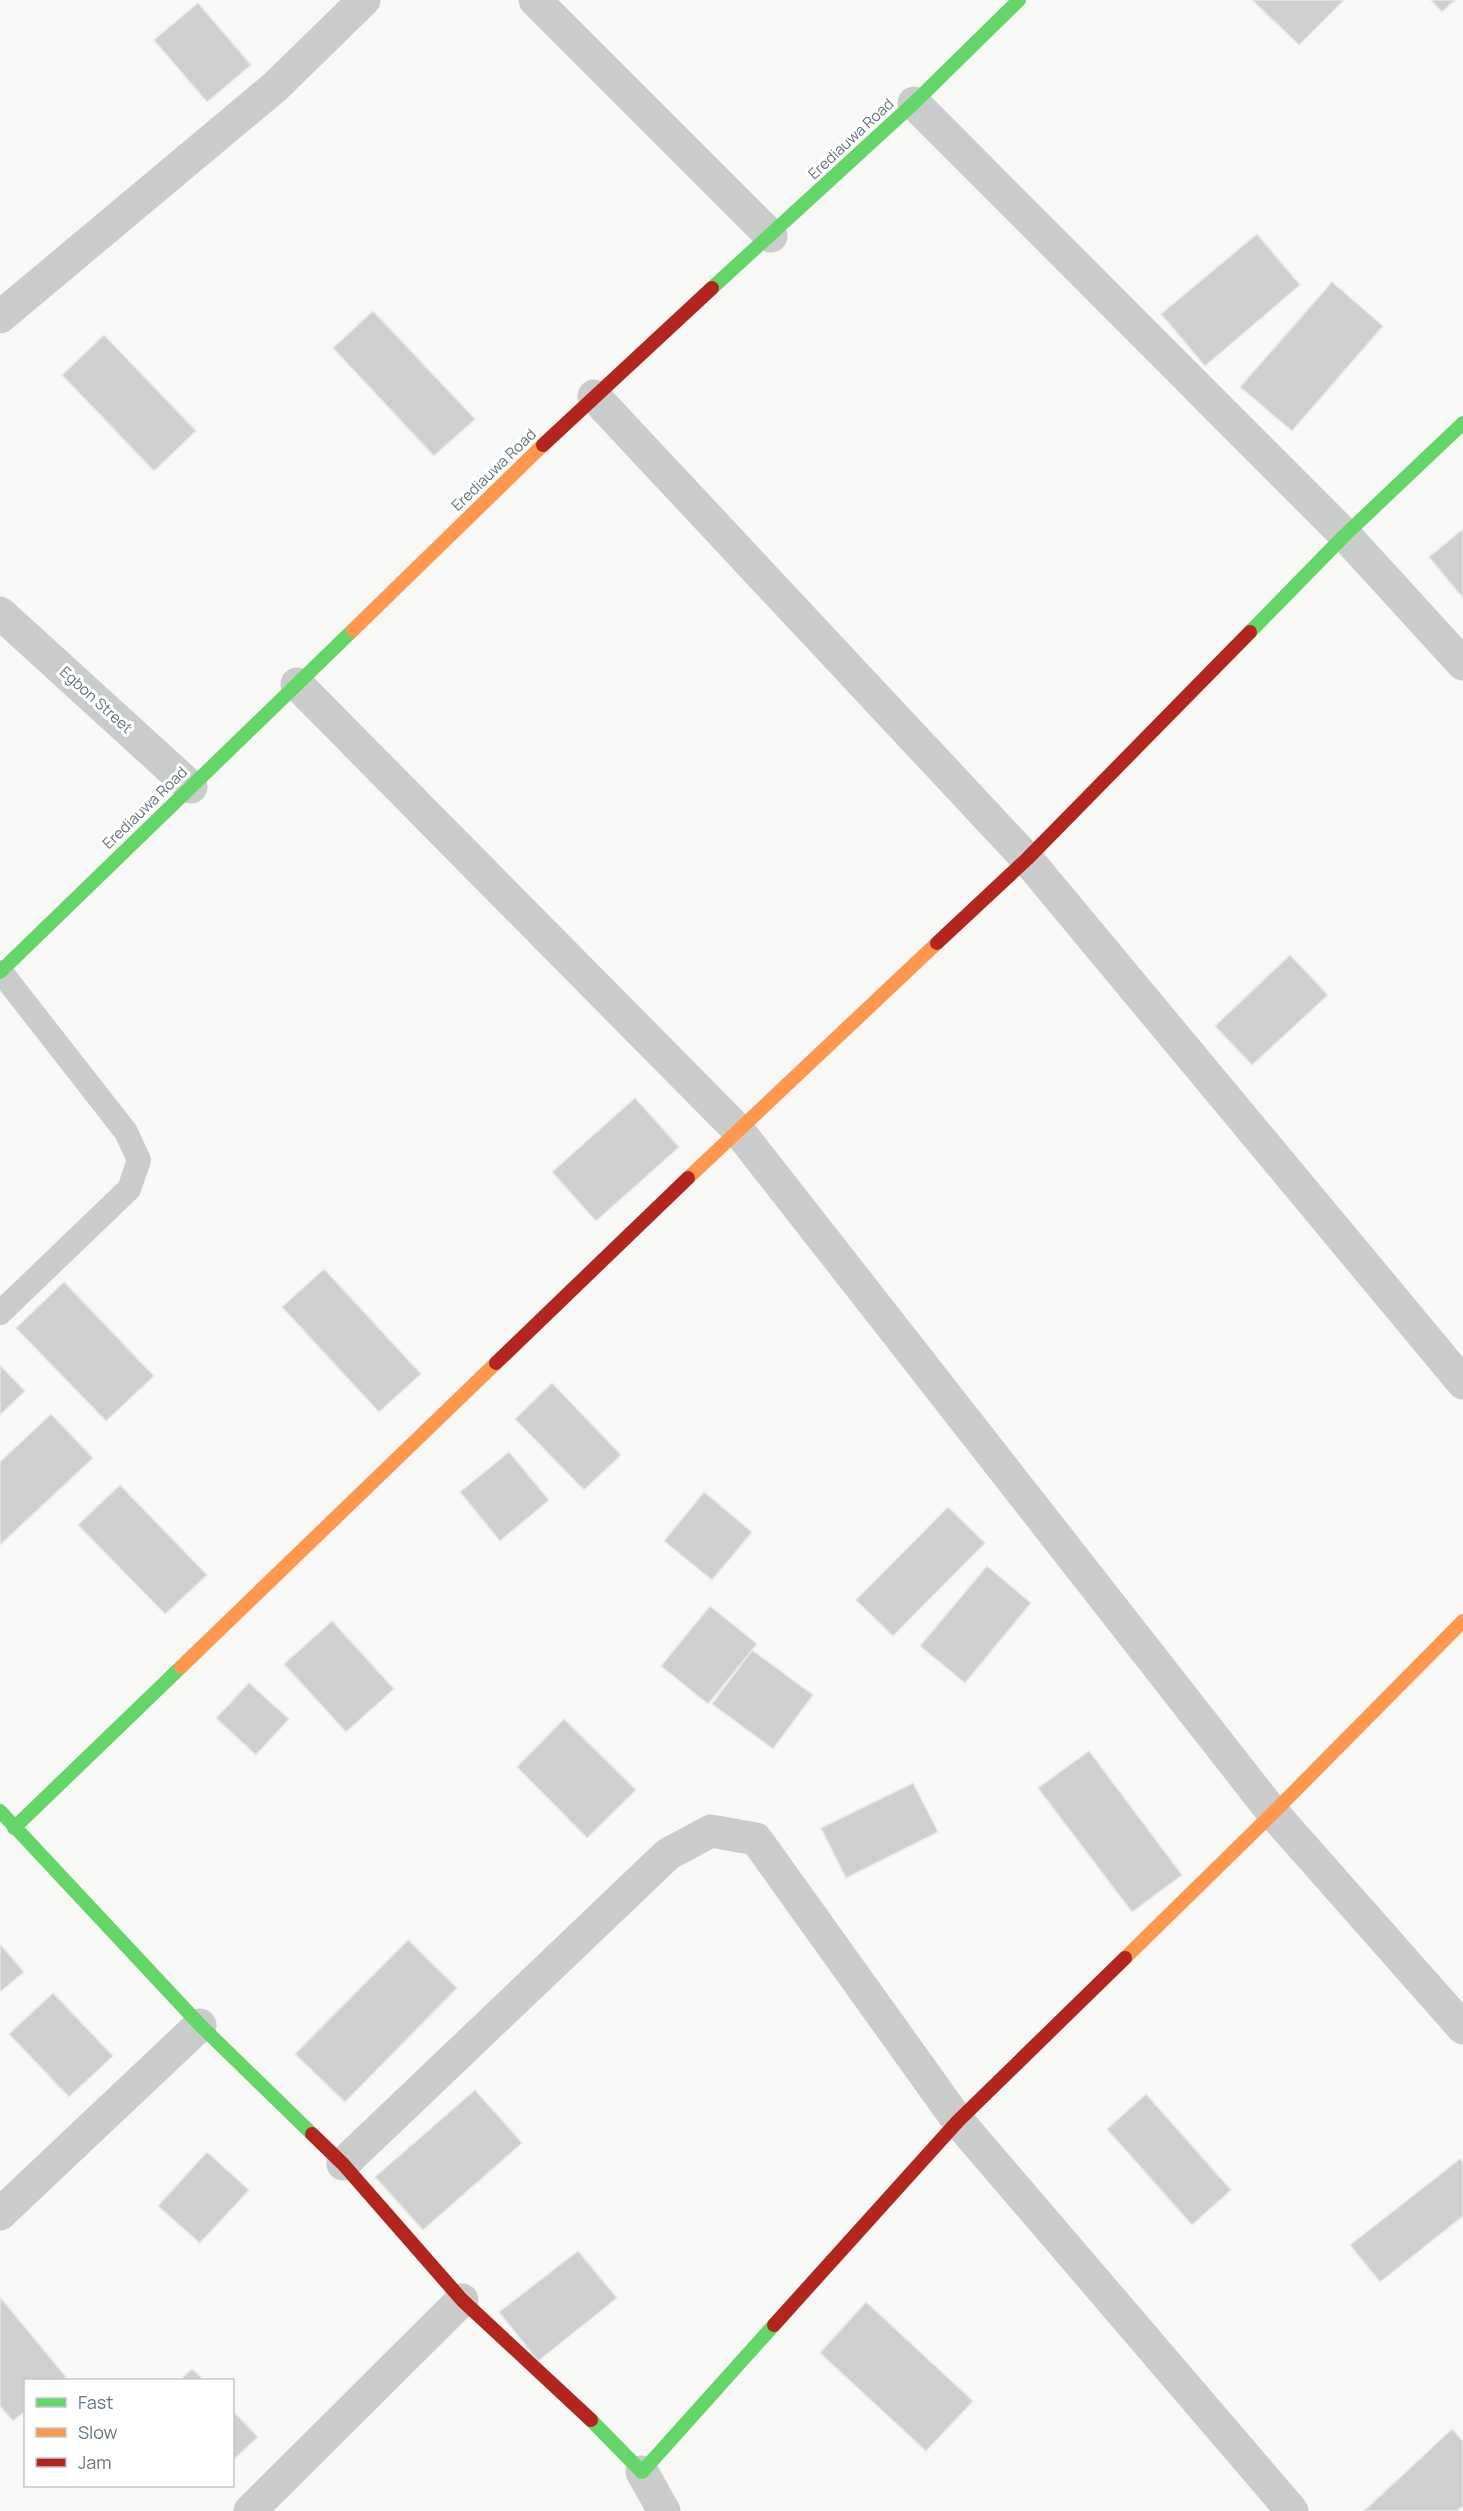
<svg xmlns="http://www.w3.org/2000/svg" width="1463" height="2511" viewBox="0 0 1463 2511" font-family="Manrope,sans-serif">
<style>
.building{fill:#ced0d0;stroke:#e8e8e6;stroke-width:1.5}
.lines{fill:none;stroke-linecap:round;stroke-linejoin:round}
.lane{stroke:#cacccc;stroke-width:24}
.street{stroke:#cacccc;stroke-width:33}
.fast{stroke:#63d668;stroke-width:14}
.slow{stroke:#ff974d;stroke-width:14}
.jam{stroke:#b3261e;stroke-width:14}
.labels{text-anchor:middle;stroke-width:6;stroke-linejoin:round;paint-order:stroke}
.street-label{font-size:15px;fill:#66747f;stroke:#fff}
</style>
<rect width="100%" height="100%" fill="#f8f8f7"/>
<g class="building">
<polygon points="1252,0 1343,0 1343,1 1299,45"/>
<polygon points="1431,0 1455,0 1442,12"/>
<polygon points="198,3 251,65 207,102 154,40"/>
<polygon points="1257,234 1300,285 1205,366 1161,314"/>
<polygon points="1332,282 1383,326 1292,431 1240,387"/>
<polygon points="373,311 475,419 434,456 333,348"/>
<polygon points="104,335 196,431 154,471 62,375"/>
<polygon points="1463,529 1463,598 1429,557"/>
<polygon points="1290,955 1328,995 1252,1065 1215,1026"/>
<polygon points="635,1098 679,1147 596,1221 552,1172"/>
<polygon points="324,1269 421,1374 379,1412 282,1307"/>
<polygon points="64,1282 154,1376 106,1421 16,1328"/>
<polygon points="0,1365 25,1391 0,1415"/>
<polygon points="552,1383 621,1455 584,1490 515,1419"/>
<polygon points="51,1414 93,1458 0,1545 0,1462"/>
<polygon points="509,1452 549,1500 500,1541 460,1492"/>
<polygon points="120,1485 207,1575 165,1614 78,1525"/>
<polygon points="704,1492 752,1532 712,1580 664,1541"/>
<polygon points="948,1507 985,1543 893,1636 856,1600"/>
<polygon points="987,1566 1031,1603 965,1683 920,1646"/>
<polygon points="710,1606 757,1644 708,1704 661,1666"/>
<polygon points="332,1621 394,1689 346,1732 284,1664"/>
<polygon points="752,1650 813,1695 773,1749 712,1704"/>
<polygon points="249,1683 289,1719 256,1755 216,1718"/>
<polygon points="564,1719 636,1790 587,1838 517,1767"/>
<polygon points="1089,1751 1182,1875 1132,1912 1038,1788"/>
<polygon points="913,1783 938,1832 846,1878 821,1828"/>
<polygon points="408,1940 457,1988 345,2102 295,2054"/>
<polygon points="0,1944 24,1972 0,1992"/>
<polygon points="53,1993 113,2056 69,2097 9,2034"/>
<polygon points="475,2090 522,2143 423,2230 375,2177"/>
<polygon points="1146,2094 1231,2190 1192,2225 1107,2129"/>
<polygon points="207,2152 249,2190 200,2243 158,2206"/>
<polygon points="1460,2159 1463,2162 1463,2216 1380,2282 1350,2245"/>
<polygon points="578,2251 617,2298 538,2361 499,2312"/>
<polygon points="0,2297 66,2377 62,2380 26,2380 26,2410 13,2421 0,2406"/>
<polygon points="866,2302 973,2401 926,2451 820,2353"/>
<polygon points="192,2369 204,2380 180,2380"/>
<polygon points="232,2410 258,2437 232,2461"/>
<polygon points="1452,2429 1463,2441 1463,2506 1457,2511 1364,2511"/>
</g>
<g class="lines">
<polyline class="lane" points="0,1313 129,1189 139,1160 126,1132 1,972"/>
<g class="street">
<polyline points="535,0 771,236"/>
<polyline points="914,103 1345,535 1463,664"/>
<polyline points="0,317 276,86 364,0"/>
<polyline points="594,396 1027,859 1463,1383"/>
<polyline points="0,613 191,787"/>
<polyline points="297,684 738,1130 1273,1813 1463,2028"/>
<polyline points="343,2164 668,1854 711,1831 756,1839 958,2121 1292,2511"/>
<polyline points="0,2214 200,2025"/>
<polyline points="642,2472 664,2511"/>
<polyline points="250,2511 462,2300"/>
</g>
<g class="fast">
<polyline points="712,288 914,103 1019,0"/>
<polyline points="1250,632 1345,535 1463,423"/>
<polyline points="0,972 353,630"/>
<polyline points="0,1811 200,2025 312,2134"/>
<polyline points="14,1828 181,1667"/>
<polyline points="591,2420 642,2472 774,2325"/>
</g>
<g class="slow">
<polyline points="353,630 543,445"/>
<polyline points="688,1178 937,943"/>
<polyline points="181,1667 496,1363"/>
<polyline points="1125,1958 1273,1813 1463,1621"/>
</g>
<g class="jam">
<polyline points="543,445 712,288"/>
<polyline points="937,943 1027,859 1250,632"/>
<polyline points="496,1363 688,1178"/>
<polyline points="312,2134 343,2164 462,2300 591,2420"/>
<polyline points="774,2325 958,2121 1125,1958"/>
</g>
</g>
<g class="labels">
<g class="street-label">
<text transform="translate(851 139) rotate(-43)" y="5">Erediauwa Road</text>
<text transform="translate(494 470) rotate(-44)" y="5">Erediauwa Road</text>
<text transform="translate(96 700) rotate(42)" y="5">Egbon Street</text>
<text transform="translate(145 808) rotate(-44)" y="5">Erediauwa Road</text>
</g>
</g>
<rect x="24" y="2379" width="210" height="108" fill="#ffffff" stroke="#c2c7cc" stroke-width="1.5"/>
<rect x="36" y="2398" width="30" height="9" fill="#63d668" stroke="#c2c7cc" stroke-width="1.5"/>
<text x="78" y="2409" font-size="18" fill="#66747f">Fast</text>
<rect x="36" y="2428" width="30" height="9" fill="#ff974d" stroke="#c2c7cc" stroke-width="1.5"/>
<text x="78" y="2439" font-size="18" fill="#66747f">Slow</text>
<rect x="36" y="2458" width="30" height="9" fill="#b3261e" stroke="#c2c7cc" stroke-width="1.5"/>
<text x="78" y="2469" font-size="18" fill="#66747f">Jam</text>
</svg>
